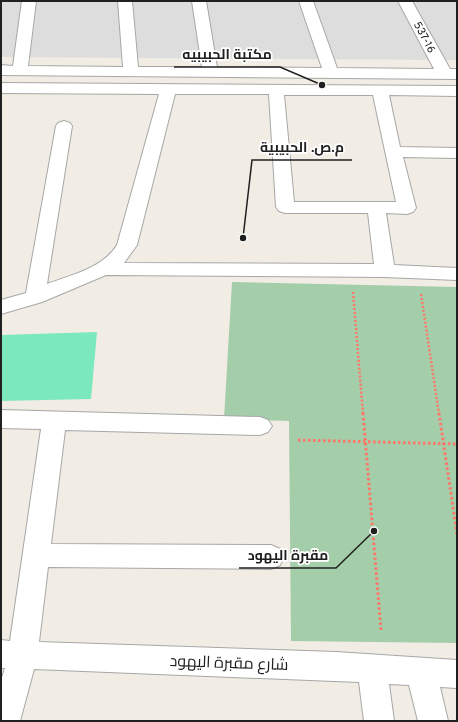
<svg xmlns="http://www.w3.org/2000/svg" width="458" height="722" viewBox="0 0 458 722" font-family="Overpass,Cairo,sans-serif">
<style>
.residential{fill:#dedddd}
.cemetery{fill:#a4cdaa}
.pitch{fill:#7ce8bd}
.lines{fill:none;stroke-linecap:round;stroke-linejoin:round}
.minor-casing{stroke:#a7a7a7;stroke-width:2}
.path-far1{stroke:#ff7769;stroke-width:2.5;stroke-dasharray:2 2;stroke-linecap:butt}
.path{stroke:#ff7769;stroke-width:3;stroke-dasharray:2.5 2.5;stroke-linecap:butt}
.minor{fill:#fff;fill-rule:evenodd}
.labels{text-anchor:middle;stroke-width:3.5;stroke-linejoin:round;paint-order:stroke}
.far-street-label{font-size:11px;fill:#202020;stroke:#fff}
.near-street-label{font-size:16px;fill:#202020;stroke:#fff}
.leader{fill:none;stroke:#202020;stroke-width:1.5}
.callout-dot{fill:#202020;stroke:#fff;stroke-width:1.5}
.callout-label{font-size:14px;text-anchor:middle;font-weight:bold;fill:#202020;stroke:#fff;stroke-width:3.5;stroke-linejoin:round;paint-order:stroke}
</style>
<rect width="100%" height="100%" fill="#f1ede5"/>
<polygon class="residential" points="1,1 457,1 457,60 1,57"/>
<polygon class="cemetery" points="232,282 457,287 457,643 291,641 289,421 224,419"/>
<polygon class="pitch" points="97,332 91,399 1,401 1,335"/>
<g class="lines">
<g class="minor-casing">
<g id="minor">
<polygon points="22,1 36,1 28,66 123,67 118,1 132,1 138,67 202,67 192,1 206,1 217,67 322,68 299,1 313,1 337,68 434,69 398,1 412,1 450,69 457,69 457,79 1,75 1,65 13,66"/>
<path d="M1,83l456,3v10l-68,-1 11,52 57,1v10l-54,-1 13,51 -3,4 -6,2 -21,-1 8,52 63,3v12l-72,-3 -279,-2 -64,27 -41,12v-14l25,-7 30,-167 2,-3 6,-2 6,2 2,3 -25,158c24,-9 56,-16 70,-39l42,-151 -158,-1zM175,94h94l7,113 3,4 6,2h83l6,51 -250,-1 13,-18zM284,95h89l23,107h-102z"/>
<polygon points="1,410 260,417 268,420 272,426 268,432 260,435 65,430 51,544 271,545 280,549 284,557 280,565 271,569 48,567 39,642 336,652 457,660 457,688 440,687 448,721 418,721 409,685 389,684 394,721 364,721 359,682 34,669 20,721 1,721 1,681 5,668 1,668 1,640 10,641 41,429 1,428"/>
</g>
</g>
<g class="path-far1">
<polyline points="353,292 363,414"/>
<polyline points="421,294 439,414"/>
</g>
<g class="path">
<polyline points="363,413 381,630"/>
<polyline points="439,413 457,534"/>
<polyline points="298,440 457,444"/>
</g>
<use href="#minor" class="minor"/>
</g>
<g class="labels">
<g class="far-street-label">
<text transform="translate(425 37) rotate(62)" y="4">537-16</text>
</g>
<g class="near-street-label">
<text transform="translate(229 662) rotate(2)" y="6">شارع مقبرة اليهود</text>
</g>
</g>
<path class="leader" d="M322 85L280 67H174M243 238L252 160H352M374 531L336 568H239"/>
<g class="callout-dot">
<circle cx="322" cy="85" r="4"/>
<circle cx="243" cy="238" r="4"/>
<circle cx="374" cy="531" r="4"/>
</g>
<g class="callout-label">
<text x="227" y="59">مكتبة الحبيبيه</text>
<text x="302" y="152">م.ص. الحبيبية</text>
<text x="288" y="560">مقبرة اليهود</text>
</g>
<rect width="458" height="722" fill="none" stroke="#202020" stroke-width="4"/>
</svg>
